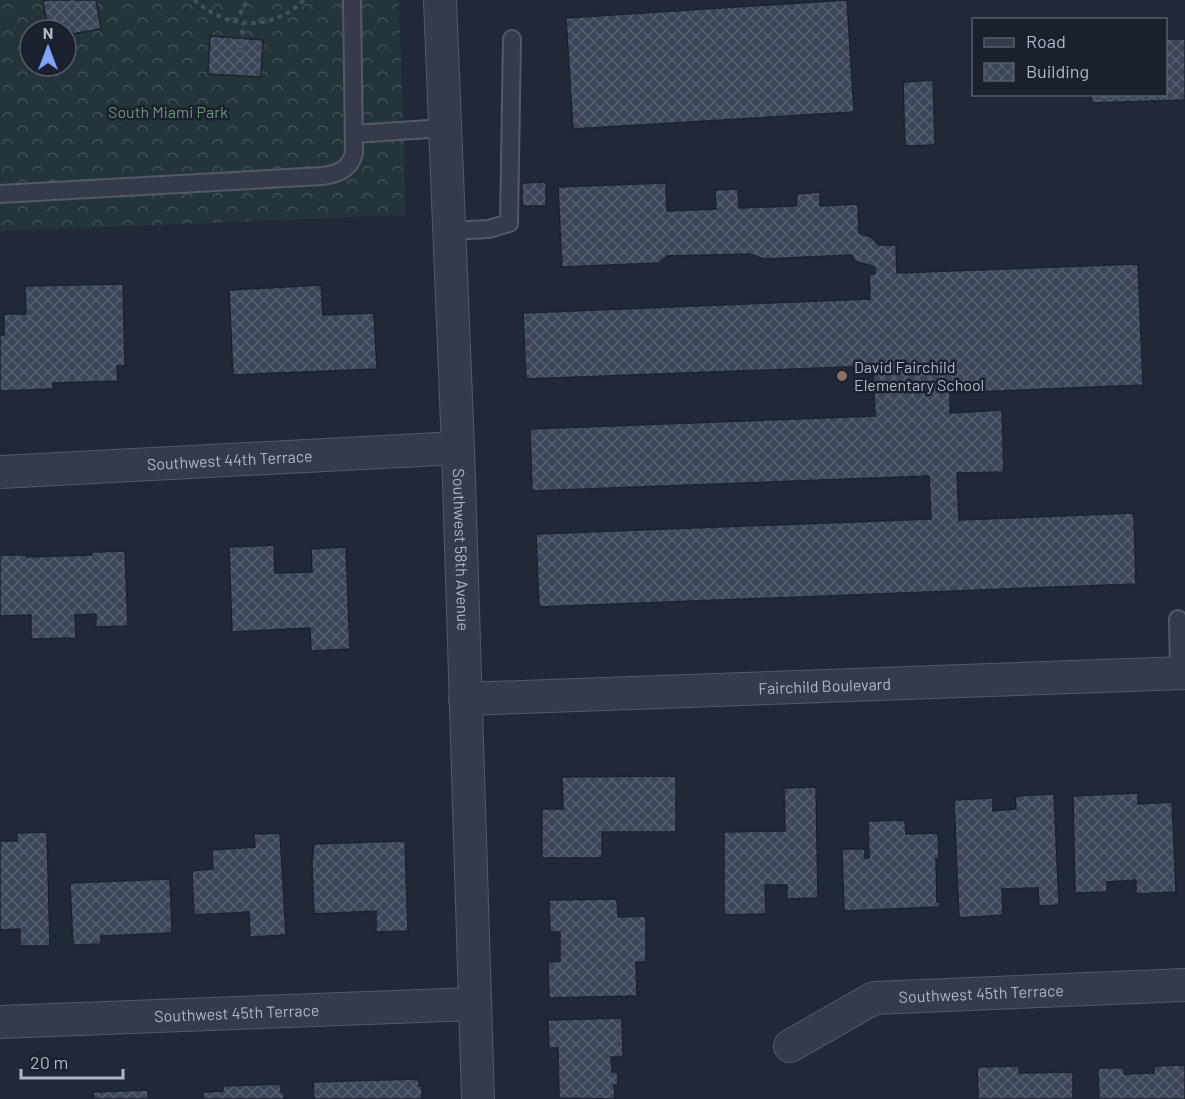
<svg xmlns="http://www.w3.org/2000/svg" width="1185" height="1099" viewBox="0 0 1185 1099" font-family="Barlow,sans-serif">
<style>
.forest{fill:url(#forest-crowns);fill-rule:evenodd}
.building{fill:url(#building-cross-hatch);stroke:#1c2230;stroke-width:1.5}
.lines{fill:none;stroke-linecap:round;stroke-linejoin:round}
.lane-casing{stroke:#525967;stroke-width:20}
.street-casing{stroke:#525967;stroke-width:34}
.path{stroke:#415258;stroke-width:4;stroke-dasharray:4.5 4.5;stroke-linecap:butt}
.lane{stroke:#353b4a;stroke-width:16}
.street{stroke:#353b4a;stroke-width:32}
.education-dot{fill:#8d6e63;stroke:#1a202e;stroke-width:2}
.labels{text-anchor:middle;stroke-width:5;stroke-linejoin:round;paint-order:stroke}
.park-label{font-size:16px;fill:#669777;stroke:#1a202e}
.poi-label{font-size:16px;fill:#afb6c6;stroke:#1a202e;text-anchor:start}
.street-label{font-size:16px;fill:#afb6c6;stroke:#1a202e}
</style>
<defs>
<pattern id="forest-crowns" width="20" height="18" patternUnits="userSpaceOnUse" patternTransform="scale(1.5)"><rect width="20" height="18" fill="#23353a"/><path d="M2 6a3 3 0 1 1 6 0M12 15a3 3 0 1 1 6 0" fill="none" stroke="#405055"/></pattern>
<pattern id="building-cross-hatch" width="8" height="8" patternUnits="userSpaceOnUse" patternTransform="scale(1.5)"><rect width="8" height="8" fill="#3d4659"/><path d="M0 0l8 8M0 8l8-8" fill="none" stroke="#565e6f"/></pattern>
</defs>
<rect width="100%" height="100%" fill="#212939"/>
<path class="forest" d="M0,0h399l7,215 -406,16zM30,30h36v36h-36z"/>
<g class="building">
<polygon points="49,0 96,0 101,29 66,35 66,30 48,30 43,1"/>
<polygon points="847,0 854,112 573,129 566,18"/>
<polygon points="210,36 263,40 261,77 208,74"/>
<polygon points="1166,39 1185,39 1185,100 1092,103 1091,94 1166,94"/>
<polygon points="933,80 935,145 905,146 903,82"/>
<polygon points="546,182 546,206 522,206 522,183"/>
<polygon points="666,183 667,211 716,209 715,190 738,189 739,208 796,206 797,194 820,192 820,206 858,204 859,233 871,237 879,245 896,245 897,273 1138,264 1143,385 950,393 950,413 1002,410 1004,472 957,473 959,520 1134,513 1136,584 539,607 536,534 931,519 929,476 532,491 530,429 875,416 873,366 526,379 523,313 870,299 869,274 875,274 875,267 855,261 851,255 764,259 750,254 667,256 659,263 562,267 558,187"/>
<polygon points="123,284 125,366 117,366 118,381 53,383 53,389 0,391 0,335 4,335 4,314 26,314 25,286"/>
<polygon points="321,285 323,315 374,313 377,369 233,375 229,290"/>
<polygon points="274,545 275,573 312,572 311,549 346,547 350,649 311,651 310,628 232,632 229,547"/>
<polygon points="125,551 128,626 96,627 96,614 75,615 76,638 31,639 31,615 0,616 0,555 27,555 27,557 92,555 92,552"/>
<polygon points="676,776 676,832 602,832 602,858 542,858 542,809 563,809 562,777"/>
<polygon points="816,787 818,898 787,899 787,885 765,885 766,914 724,915 724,832 785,831 784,788"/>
<polygon points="1138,793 1138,804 1172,802 1176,892 1136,894 1136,880 1107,882 1107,892 1075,893 1073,796"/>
<polygon points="1054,794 1059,905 1039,906 1038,888 1002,889 1003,915 959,918 954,800 993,798 993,811 1016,809 1015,796"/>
<polygon points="905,820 906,834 938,833 939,859 936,859 937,902 940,902 940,907 844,911 842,849 865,849 865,858 869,858 868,821"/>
<polygon points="47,832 50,946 20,946 20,929 0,930 0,841 17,841 17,833"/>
<polygon points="280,833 286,935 250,937 249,912 194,915 192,871 213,869 212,850 255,847 254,834"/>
<polygon points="405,841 408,931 376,932 376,911 314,914 312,865 314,844"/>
<polygon points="170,879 172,933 101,936 101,944 73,945 70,883"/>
<polygon points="617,899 618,917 646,916 646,962 636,962 637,996 549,998 548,962 560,961 560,932 550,932 549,900"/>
<polygon points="622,1018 623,1057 611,1057 612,1072 617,1072 618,1078 618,1085 614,1085 615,1099 559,1098 558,1048 549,1048 548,1020"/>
<polygon points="1185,1065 1185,1099 1099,1099 1098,1068 1124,1068 1124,1074 1154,1073 1154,1066"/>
<polygon points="1019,1066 1019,1073 1073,1072 1073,1099 978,1099 977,1067"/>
<polygon points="418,1079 419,1086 422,1086 422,1099 314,1099 313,1082"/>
<polygon points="281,1084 281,1092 284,1092 284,1099 203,1099 203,1092 223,1091 223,1086"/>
<polygon points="148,1090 148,1099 94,1099 93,1092"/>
</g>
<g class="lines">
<g class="lane-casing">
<g id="lane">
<polyline points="354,134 444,128"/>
<path d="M0,194l322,-18c16,-2 28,-7 32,-23l-2,-153"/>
<polyline points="449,231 489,229 509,223 512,39"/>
<polyline points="1178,619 1179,673"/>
</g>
</g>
<g class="street-casing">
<g id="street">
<path id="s1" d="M440,0l18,448 20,651"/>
<path id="s2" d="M0,472l458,-24"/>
<path id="s3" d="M465,699l720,-26"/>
<path id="s4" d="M0,1022l474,-18"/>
<path id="s5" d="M790,1046l84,-48 311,-13"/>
</g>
</g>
<g class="path">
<polyline points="72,0 74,11"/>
<path d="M194,0c34,29 77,32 110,0"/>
<polyline points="235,22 248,0"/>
<polyline points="240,52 243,23"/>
</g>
<use href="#lane" class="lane"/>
<use href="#street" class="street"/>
</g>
<circle class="education-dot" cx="842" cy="376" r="6"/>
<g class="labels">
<g class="park-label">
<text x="168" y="118">South Miami Park</text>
</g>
<g class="poi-label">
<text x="854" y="373">David Fairchild<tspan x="854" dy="18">Elementary School</tspan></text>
</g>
<g class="street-label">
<text dy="6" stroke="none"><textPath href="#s2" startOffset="230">Southwest 44th Terrace</textPath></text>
<text dy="6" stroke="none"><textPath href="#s1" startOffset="550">Southwest 58th Avenue</textPath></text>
<text dy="6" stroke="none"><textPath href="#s3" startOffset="360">Fairchild Boulevard</textPath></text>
<text dy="6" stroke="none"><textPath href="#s5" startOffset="204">Southwest 45th Terrace</textPath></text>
<text dy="6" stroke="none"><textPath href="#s4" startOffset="237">Southwest 45th Terrace</textPath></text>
</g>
</g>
<rect x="972" y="18" width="195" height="78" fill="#1a202e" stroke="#565c6b" stroke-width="1.5"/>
<rect x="984" y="38" width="30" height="9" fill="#353b4a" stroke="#565c6b" stroke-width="1.5"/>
<text x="1026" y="48" font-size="18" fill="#afb6c6">Road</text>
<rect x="984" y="63" width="30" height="18" fill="url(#building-cross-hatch)" stroke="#565c6b" stroke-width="1.5"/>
<text x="1026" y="78" font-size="18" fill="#afb6c6">Building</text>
<g transform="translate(48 48)"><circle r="28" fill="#1a202e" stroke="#565c6b" stroke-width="1.5"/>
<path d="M0-4.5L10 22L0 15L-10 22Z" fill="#82a3f8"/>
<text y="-9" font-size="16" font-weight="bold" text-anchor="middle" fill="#afb6c6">N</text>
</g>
<path d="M21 1069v9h102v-9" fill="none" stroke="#afb6c6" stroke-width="3"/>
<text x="30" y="1069" font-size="18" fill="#afb6c6" stroke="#1a202e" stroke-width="4.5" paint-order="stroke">20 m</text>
</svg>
